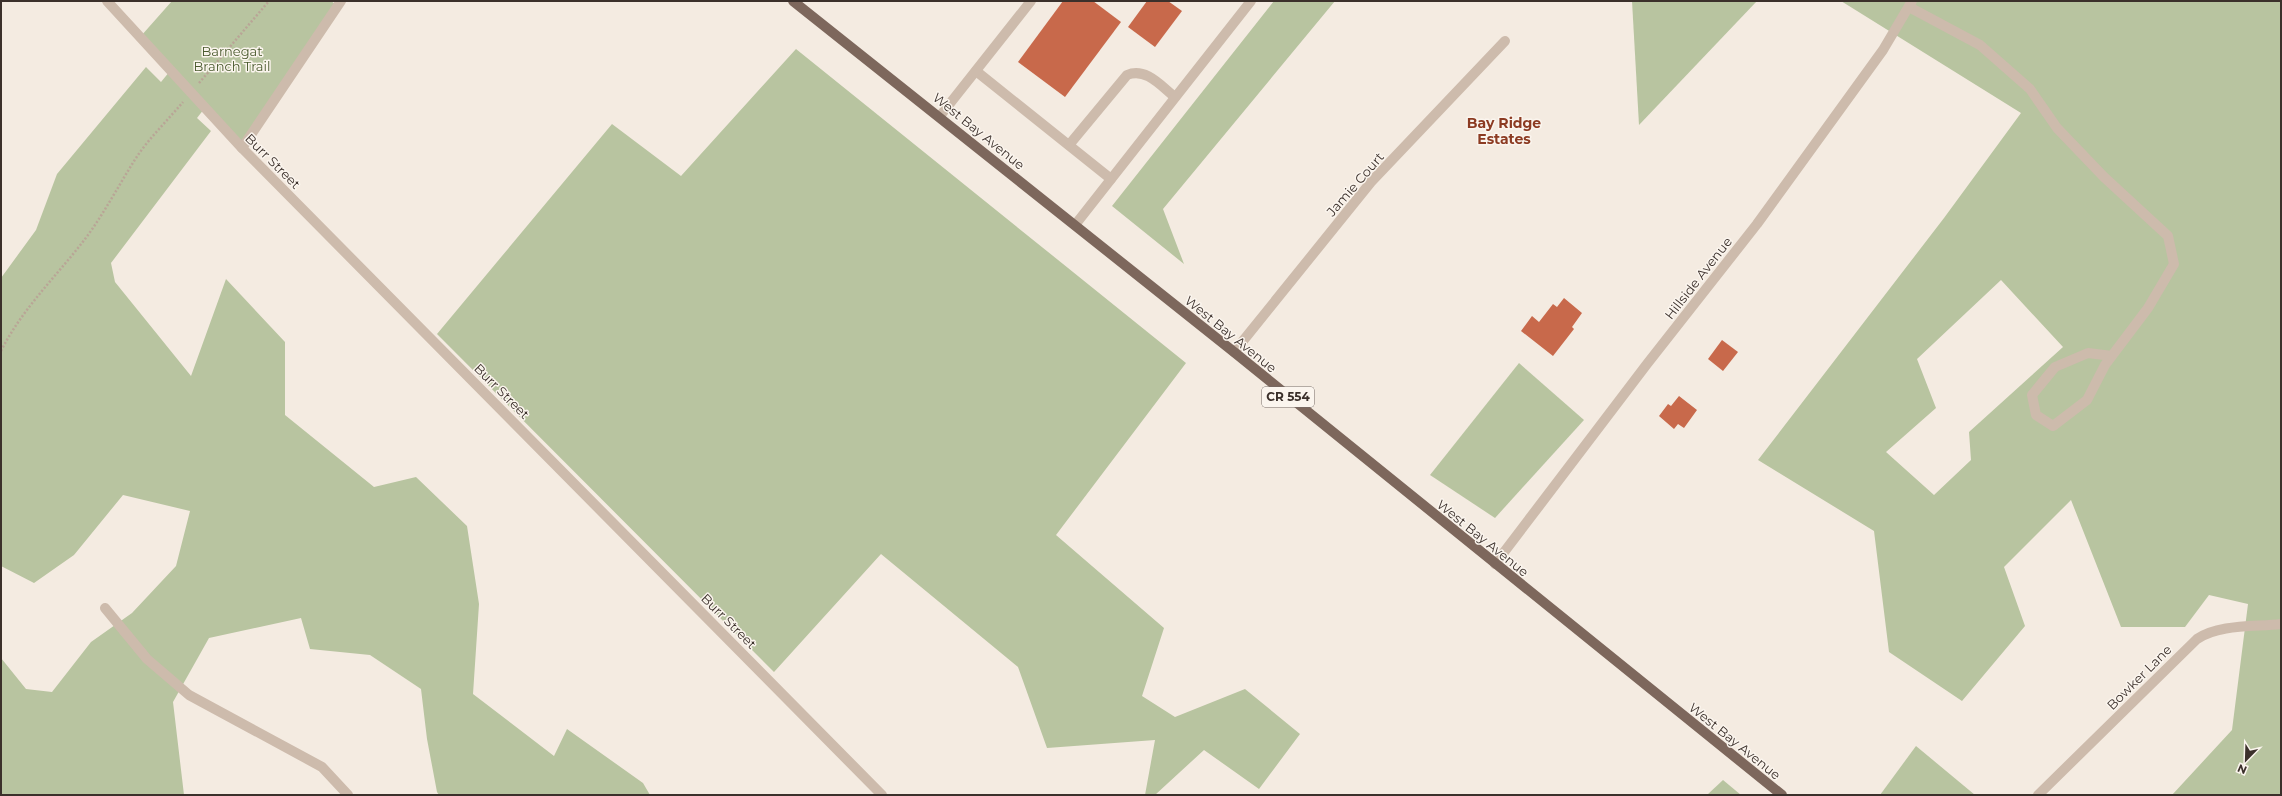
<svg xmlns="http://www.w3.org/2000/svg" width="2282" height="796" viewBox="0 0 2282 796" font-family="Montserrat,sans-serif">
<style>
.green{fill:#b8c4a0;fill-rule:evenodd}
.building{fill:#c8694b}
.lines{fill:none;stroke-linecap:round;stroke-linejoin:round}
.path{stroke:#b9a596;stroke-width:2.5;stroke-dasharray:2 2;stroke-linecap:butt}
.minor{stroke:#cdbbac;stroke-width:10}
.major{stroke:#7d675c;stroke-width:10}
.labels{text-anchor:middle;stroke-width:3;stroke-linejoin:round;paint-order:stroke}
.shield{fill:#fbf5ee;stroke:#756b66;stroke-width:1}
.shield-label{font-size:12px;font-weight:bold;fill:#3b302b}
.park-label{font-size:13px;fill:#4a5a2e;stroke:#fbf5ee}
.street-label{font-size:13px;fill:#3b302b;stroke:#fbf5ee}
.neighbourhood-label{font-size:14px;font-weight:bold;fill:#8c3b22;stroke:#fbf5ee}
</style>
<rect width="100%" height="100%" fill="#f4ebe1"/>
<g class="green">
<polygon points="172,1 331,1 338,6 242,148 204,109 197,118 211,131 111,263 115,282 191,376 226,279 285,342 285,415 374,487 416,477 467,526 479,604 473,694 554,756 567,729 643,783 650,795 439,795 437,792 427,739 421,689 370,655 310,649 301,618 209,638 173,702 184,795 1,795 1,658 26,689 52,692 91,642 132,613 176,566 190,511 123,495 74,555 34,583 1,566 1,278 36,230 57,174 146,67 161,82 170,71 141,36"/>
<polygon points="1274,1 1335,1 1163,209 1184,264 1112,206"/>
<polygon points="1632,1 1757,1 1639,125"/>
<path d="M1841,1h440v794h-109l60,-65 16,-126 -39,-9 -24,32h-64l-50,-127 -67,67 21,59 -63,75 -73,-49 -15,-121 -116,-71 186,-242 77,-105zM2001,280l62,67 -94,85 2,28 -37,35 -48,-43 50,-44 -19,-49z"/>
<polygon points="796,49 1186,363 1056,535 1164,628 1142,696 1175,717 1245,689 1300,734 1259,789 1204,750 1155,795 1145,795 1155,740 1047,748 1018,667 881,554 774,672 437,334 612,124 681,176"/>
<polygon points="1519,363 1584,420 1495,518 1430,475"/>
<polygon points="1916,746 1975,795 1880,795"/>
<polygon points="1723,780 1741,795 1707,795"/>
</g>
<g class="building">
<polygon points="1063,1 1093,1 1121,22 1065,97 1018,62"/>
<polygon points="1147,1 1168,1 1182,11 1155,47 1128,27"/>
<polygon points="1564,298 1582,313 1572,327 1574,329 1553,356 1521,331 1532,316 1539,322 1553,304 1557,307"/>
<polygon points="1722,340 1738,352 1723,371 1708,359"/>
<polygon points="1679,396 1697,410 1684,428 1678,424 1674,429 1659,416 1668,404 1671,406"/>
</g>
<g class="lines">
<g class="path">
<polyline points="199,83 269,1"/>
<path d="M1,351c22,-44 58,-77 87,-116 18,-25 32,-52 48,-77 13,-20 32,-38 47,-56"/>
</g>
<g class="minor">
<polyline points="107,1 242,148 882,795"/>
<polyline points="1909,7 1980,45 2030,89 2057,128 2104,177 2168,236 2174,264 2148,308 2105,365 2087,400 2053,426 2036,415 2032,395 2055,367 2088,353 2112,356"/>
<polyline points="976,71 1111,179"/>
<polyline points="940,116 1031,1"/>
<path d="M1069,145l58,-70c19,-8 34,11 48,22"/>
<polyline points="242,148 341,1"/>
<polyline points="1075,225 1251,1"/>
<polyline points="1234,352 1371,182 1505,41"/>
<polyline points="1495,564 1647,364 1757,224 1883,50 1912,1"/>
<polyline points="105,608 147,659 189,695 322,767 348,795"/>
<path d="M2038,795l159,-156c22,-15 57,-12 84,-15"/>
</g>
<polyline class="major" points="793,1 1234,352 1782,795"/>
</g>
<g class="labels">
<rect class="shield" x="1262" y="387" width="52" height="20" rx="3"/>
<g class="shield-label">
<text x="1288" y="401">CR 554</text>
</g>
<g class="park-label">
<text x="232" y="56">Barnegat<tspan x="232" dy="15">Branch Trail</tspan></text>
</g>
<g class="street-label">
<text transform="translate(979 131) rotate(39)" y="5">West Bay Avenue</text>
<text transform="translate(273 161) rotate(45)" y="5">Burr Street</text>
<text transform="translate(1355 184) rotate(-49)" y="5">Jamie Court</text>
<text transform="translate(1698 278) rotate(-52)" y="5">Hillside Avenue</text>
<text transform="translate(1231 334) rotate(39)" y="5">West Bay Avenue</text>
<text transform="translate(502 391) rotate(45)" y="5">Burr Street</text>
<text transform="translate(1483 538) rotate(39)" y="5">West Bay Avenue</text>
<text transform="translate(729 621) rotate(45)" y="5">Burr Street</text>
<text transform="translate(2139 677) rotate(-45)" y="5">Bowker Lane</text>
<text transform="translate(1735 741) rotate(39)" y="5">West Bay Avenue</text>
</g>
<g class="neighbourhood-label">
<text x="1504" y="128">Bay Ridge<tspan x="1504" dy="16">Estates</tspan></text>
</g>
</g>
<rect width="2282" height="796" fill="none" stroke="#3b302b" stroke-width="4"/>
<g transform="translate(2246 760) rotate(203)" stroke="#fbf5ee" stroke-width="3" paint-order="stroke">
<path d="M0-3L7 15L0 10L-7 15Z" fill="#3b302b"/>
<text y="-6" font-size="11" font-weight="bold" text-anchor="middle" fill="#3b302b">N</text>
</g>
</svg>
